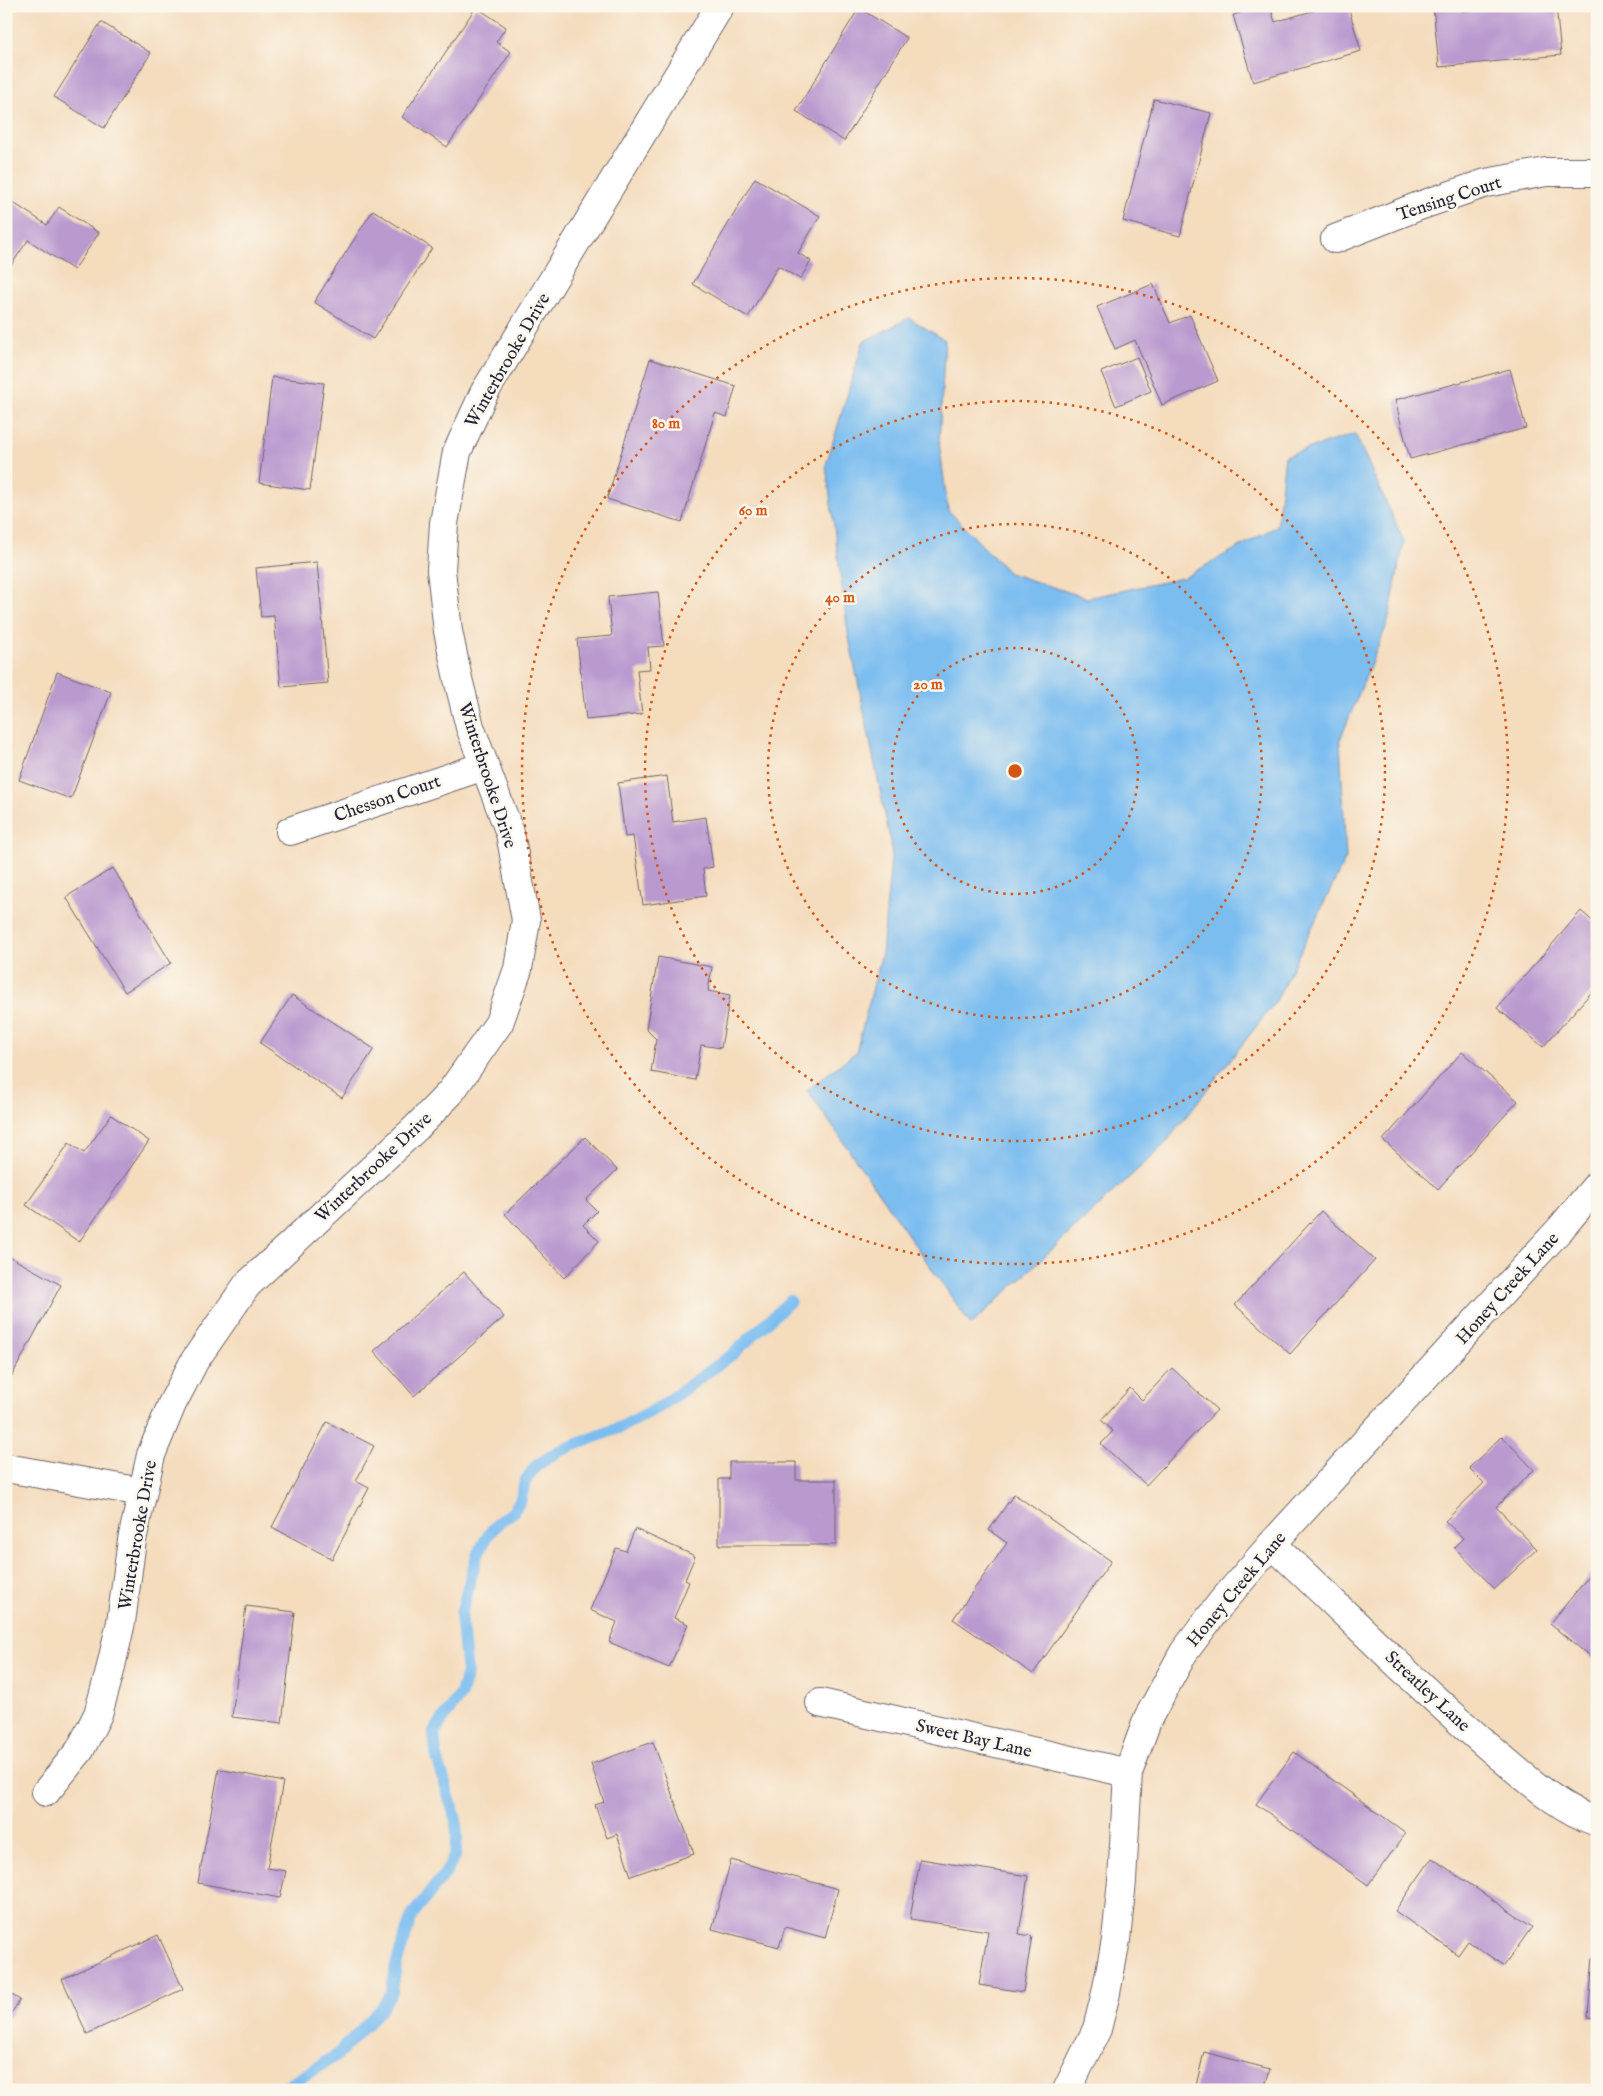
<svg xmlns="http://www.w3.org/2000/svg" width="1603" height="2096" viewBox="0 0 1603 2096" font-family="'IM FELL English',serif">
<style>
.water{fill:#7bbdf0;stroke:#4e7096}
.lines{fill:none;stroke-linecap:round;stroke-linejoin:round}
.stream{stroke:#7bbdf0;stroke-width:12}
.building{fill:#ba99cf}
.minor-casing{stroke:#6c6368;stroke-width:30}
.minor{stroke:#fff;stroke-width:28}
.ring{fill:none;stroke:#d45411;stroke-width:2.5;stroke-dasharray:2.5 5}
.labels{text-anchor:middle;stroke-width:5;stroke-linejoin:round;paint-order:stroke}
.street-label{font-size:18px;fill:#22223b;stroke:#fbf7ec}
.centre{fill:#d45411;stroke:#fbf7ec;stroke-width:2.5}
.ring-label{font-size:15px;text-anchor:middle;font-weight:bold;fill:#d45411;stroke:#fbf7ec;stroke-width:5;stroke-linejoin:round;paint-order:stroke}
</style>
<rect width="100%" height="100%" fill="#fbf7ec"/>
<filter id="ink" filterUnits="userSpaceOnUse"><feTurbulence type="fractalNoise" baseFrequency=".02" numOctaves="2"/><feDisplacementMap in="SourceGraphic" scale="10" xChannelSelector="R" yChannelSelector="G"/><feConvolveMatrix kernelMatrix="1 2 1 2 8 2 1 2 1" color-interpolation-filters="sRGB"/></filter>
<filter id="wash" filterUnits="userSpaceOnUse"><feTurbulence type="fractalNoise" baseFrequency=".0096" numOctaves="4" result="noise"/><feDisplacementMap in="SourceGraphic" scale="20" xChannelSelector="R" yChannelSelector="G"/><feGaussianBlur stdDeviation="1.12" result="paint"/><feColorMatrix in="noise" values="0 0 0 0 0 0 0 0 0 0 0 0 0 0 0 0 0 1.4 0 .05"/><feComposite in="paint" operator="in"/></filter>
<g filter="url(#wash)">
<rect width="100%" height="100%" fill="#f4dcbd"/>
<polygon class="water" points="909,318 945,340 939,442 948,510 1009,573 1087,598 1183,578 1277,526 1285,456 1355,434 1404,541 1388,622 1340,740 1346,858 1276,1001 1164,1145 971,1325 807,1090 856,1052 882,953 892,849 848,633 826,465 863,342"/>
<g class="lines">
<polyline class="stream" points="281,2090 337,2055 381,2009 392,1991 396,1965 412,1915 445,1874 455,1855 457,1839 456,1820 436,1754 434,1732 461,1694 467,1673 461,1614 477,1555 489,1534 500,1521 513,1512 521,1499 525,1481 536,1466 557,1452 621,1427 661,1406 733,1354 790,1301"/>
</g>
<g id="blocks">
<g class="building">
<polygon points="1263,6 1270,6 1275,22 1329,6 1348,6 1361,51 1253,82 1233,15"/>
<polygon points="1433,6 1462,6 1462,11 1505,6 1556,6 1561,55 1439,67"/>
<polygon points="476,7 506,27 496,42 511,52 447,147 402,117"/>
<polygon points="859,8 907,38 844,141 796,111"/>
<polygon points="101,22 151,53 104,128 54,97"/>
<polygon points="1154,99 1211,113 1180,236 1123,221"/>
<polygon points="755,178 820,216 798,253 811,261 800,279 778,266 748,317 693,284"/>
<polygon points="6,198 47,225 59,207 99,233 74,270 28,240 6,273"/>
<polygon points="373,210 432,248 373,339 314,302"/>
<polygon points="1153,284 1170,323 1190,315 1218,381 1162,405 1135,340 1115,349 1097,307"/>
<polygon points="1137,357 1151,391 1116,406 1101,372"/>
<polygon points="650,359 736,386 727,417 715,413 682,522 607,499"/>
<polygon points="1510,369 1526,428 1410,459 1395,400"/>
<polygon points="272,377 324,383 310,490 259,483"/>
<polygon points="317,562 328,683 281,687 274,616 261,617 256,568"/>
<polygon points="658,592 664,646 648,647 650,669 637,670 642,714 586,720 577,639 612,636 608,597"/>
<polygon points="57,672 111,692 71,799 19,780"/>
<polygon points="667,776 673,822 706,817 713,867 703,869 706,896 643,905 633,836 625,837 618,783"/>
<polygon points="113,868 171,963 125,992 66,897"/>
<polygon points="1581,911 1597,925 1597,986 1543,1047 1497,1008"/>
<polygon points="658,957 712,967 708,991 730,995 721,1048 701,1045 695,1080 651,1072 656,1039 646,1029"/>
<polygon points="292,995 374,1049 342,1098 260,1043"/>
<polygon points="1462,1052 1518,1101 1438,1189 1383,1140"/>
<polygon points="111,1115 149,1141 79,1242 26,1205 69,1143 84,1153"/>
<polygon points="585,1137 617,1170 586,1200 597,1211 583,1225 599,1241 564,1278 505,1214"/>
<polygon points="1321,1211 1375,1260 1290,1354 1235,1305"/>
<polygon points="10,1257 61,1285 9,1381 6,1379 6,1264"/>
<polygon points="464,1272 504,1317 414,1396 374,1351"/>
<polygon points="1172,1368 1217,1410 1146,1485 1101,1444 1113,1431 1101,1420 1130,1388 1142,1400"/>
<polygon points="327,1422 374,1446 356,1481 369,1488 332,1559 272,1527"/>
<polygon points="1502,1436 1534,1470 1496,1507 1537,1549 1495,1589 1454,1547 1463,1538 1445,1521 1484,1483 1469,1468"/>
<polygon points="729,1462 796,1462 796,1480 836,1480 836,1545 719,1545 719,1479 729,1479"/>
<polygon points="1014,1494 1111,1561 1033,1674 953,1619 1007,1543 989,1530"/>
<polygon points="635,1529 695,1556 685,1580 689,1582 674,1618 688,1624 669,1668 609,1642 617,1622 590,1610 616,1548 626,1551"/>
<polygon points="1597,1566 1597,1662 1550,1624"/>
<polygon points="246,1606 295,1612 282,1723 232,1717"/>
<polygon points="653,1742 694,1854 631,1876 617,1834 607,1838 595,1805 604,1802 591,1764"/>
<polygon points="1294,1752 1406,1833 1368,1885 1256,1804"/>
<polygon points="219,1769 283,1782 267,1868 286,1871 280,1898 198,1883"/>
<polygon points="1432,1858 1532,1927 1504,1966 1468,1941 1458,1955 1395,1911"/>
<polygon points="920,1859 1028,1876 1019,1934 1032,1936 1023,1992 979,1985 988,1931 910,1919"/>
<polygon points="731,1860 838,1889 825,1938 785,1927 779,1947 712,1929"/>
<polygon points="158,1935 183,1989 87,2034 62,1979"/>
<polygon points="1593,1957 1597,1957 1597,2018 1588,2017"/>
<polygon points="6,1991 20,2000 6,2021"/>
<polygon points="1204,2052 1270,2069 1264,2090 1195,2090"/>
</g>
</g>
</g>
<g filter="url(#ink)">
<use href="#blocks" fill-opacity="0" stroke="#6c6368" stroke-width="1"/>
<g class="lines">
<g class="minor-casing">
<g id="minor">
<polyline points="1335,239 1419,206 1486,183 1546,172 1597,172"/>
<polyline points="290,831 484,766"/>
<polyline points="6,1468 142,1492"/>
<path d="M1272,1544c75,70 147,144 225,210 32,26 61,54 100,68"/>
<polyline points="820,1703 1128,1773"/>
<polyline points="46,1792 80,1750 98,1714 109,1675 121,1622 132,1540 151,1455 172,1404 195,1360 247,1285 416,1128 450,1093 499,1023 518,969 526,920 510,833 470,727 458,679 448,631 441,570 444,523 457,452 484,393 720,6"/>
<polyline points="1067,2090 1097,2029 1106,1993 1116,1940 1122,1881 1128,1773 1148,1718 1184,1652 1221,1603 1272,1544 1561,1228 1597,1185"/>
</g>
</g>
<use href="#minor" class="minor"/>
</g>
</g>
<g class="ring">
<circle cx="1015" cy="771" r="123"/>
<circle cx="1015" cy="771" r="247"/>
<circle cx="1015" cy="771" r="370"/>
<circle cx="1015" cy="771" r="493"/>
</g>
<g class="labels">
<g class="street-label">
<text transform="translate(1449 198) rotate(-18)" y="6">Tensing Court</text>
<text transform="translate(507 360) rotate(-60)" y="6">Winterbrooke Drive</text>
<text transform="translate(488 775) rotate(72)" y="6">Winterbrooke Drive</text>
<text transform="translate(387 798) rotate(-19)" y="6">Chesson Court</text>
<text transform="translate(373 1167) rotate(-43)" y="6">Winterbrooke Drive</text>
<text transform="translate(1507 1288) rotate(-48)" y="6">Honey Creek Lane</text>
<text transform="translate(137 1535) rotate(-80)" y="6">Winterbrooke Drive</text>
<text transform="translate(1236 1589) rotate(-50)" y="6">Honey Creek Lane</text>
<text transform="translate(1428 1691) rotate(43)" y="6">Streatley Lane</text>
<text transform="translate(974 1738) rotate(13)" y="6">Sweet Bay Lane</text>
</g>
</g>
<circle cx="1015" cy="771" r="8" class="centre"/>
<g class="ring-label">
<text x="666" y="428">80 m</text>
<text x="753" y="515">60 m</text>
<text x="840" y="602">40 m</text>
<text x="928" y="689">20 m</text>
</g>
<rect width="1603" height="2096" fill="none" stroke="#fbf7ec" stroke-width="25"/>
</svg>
